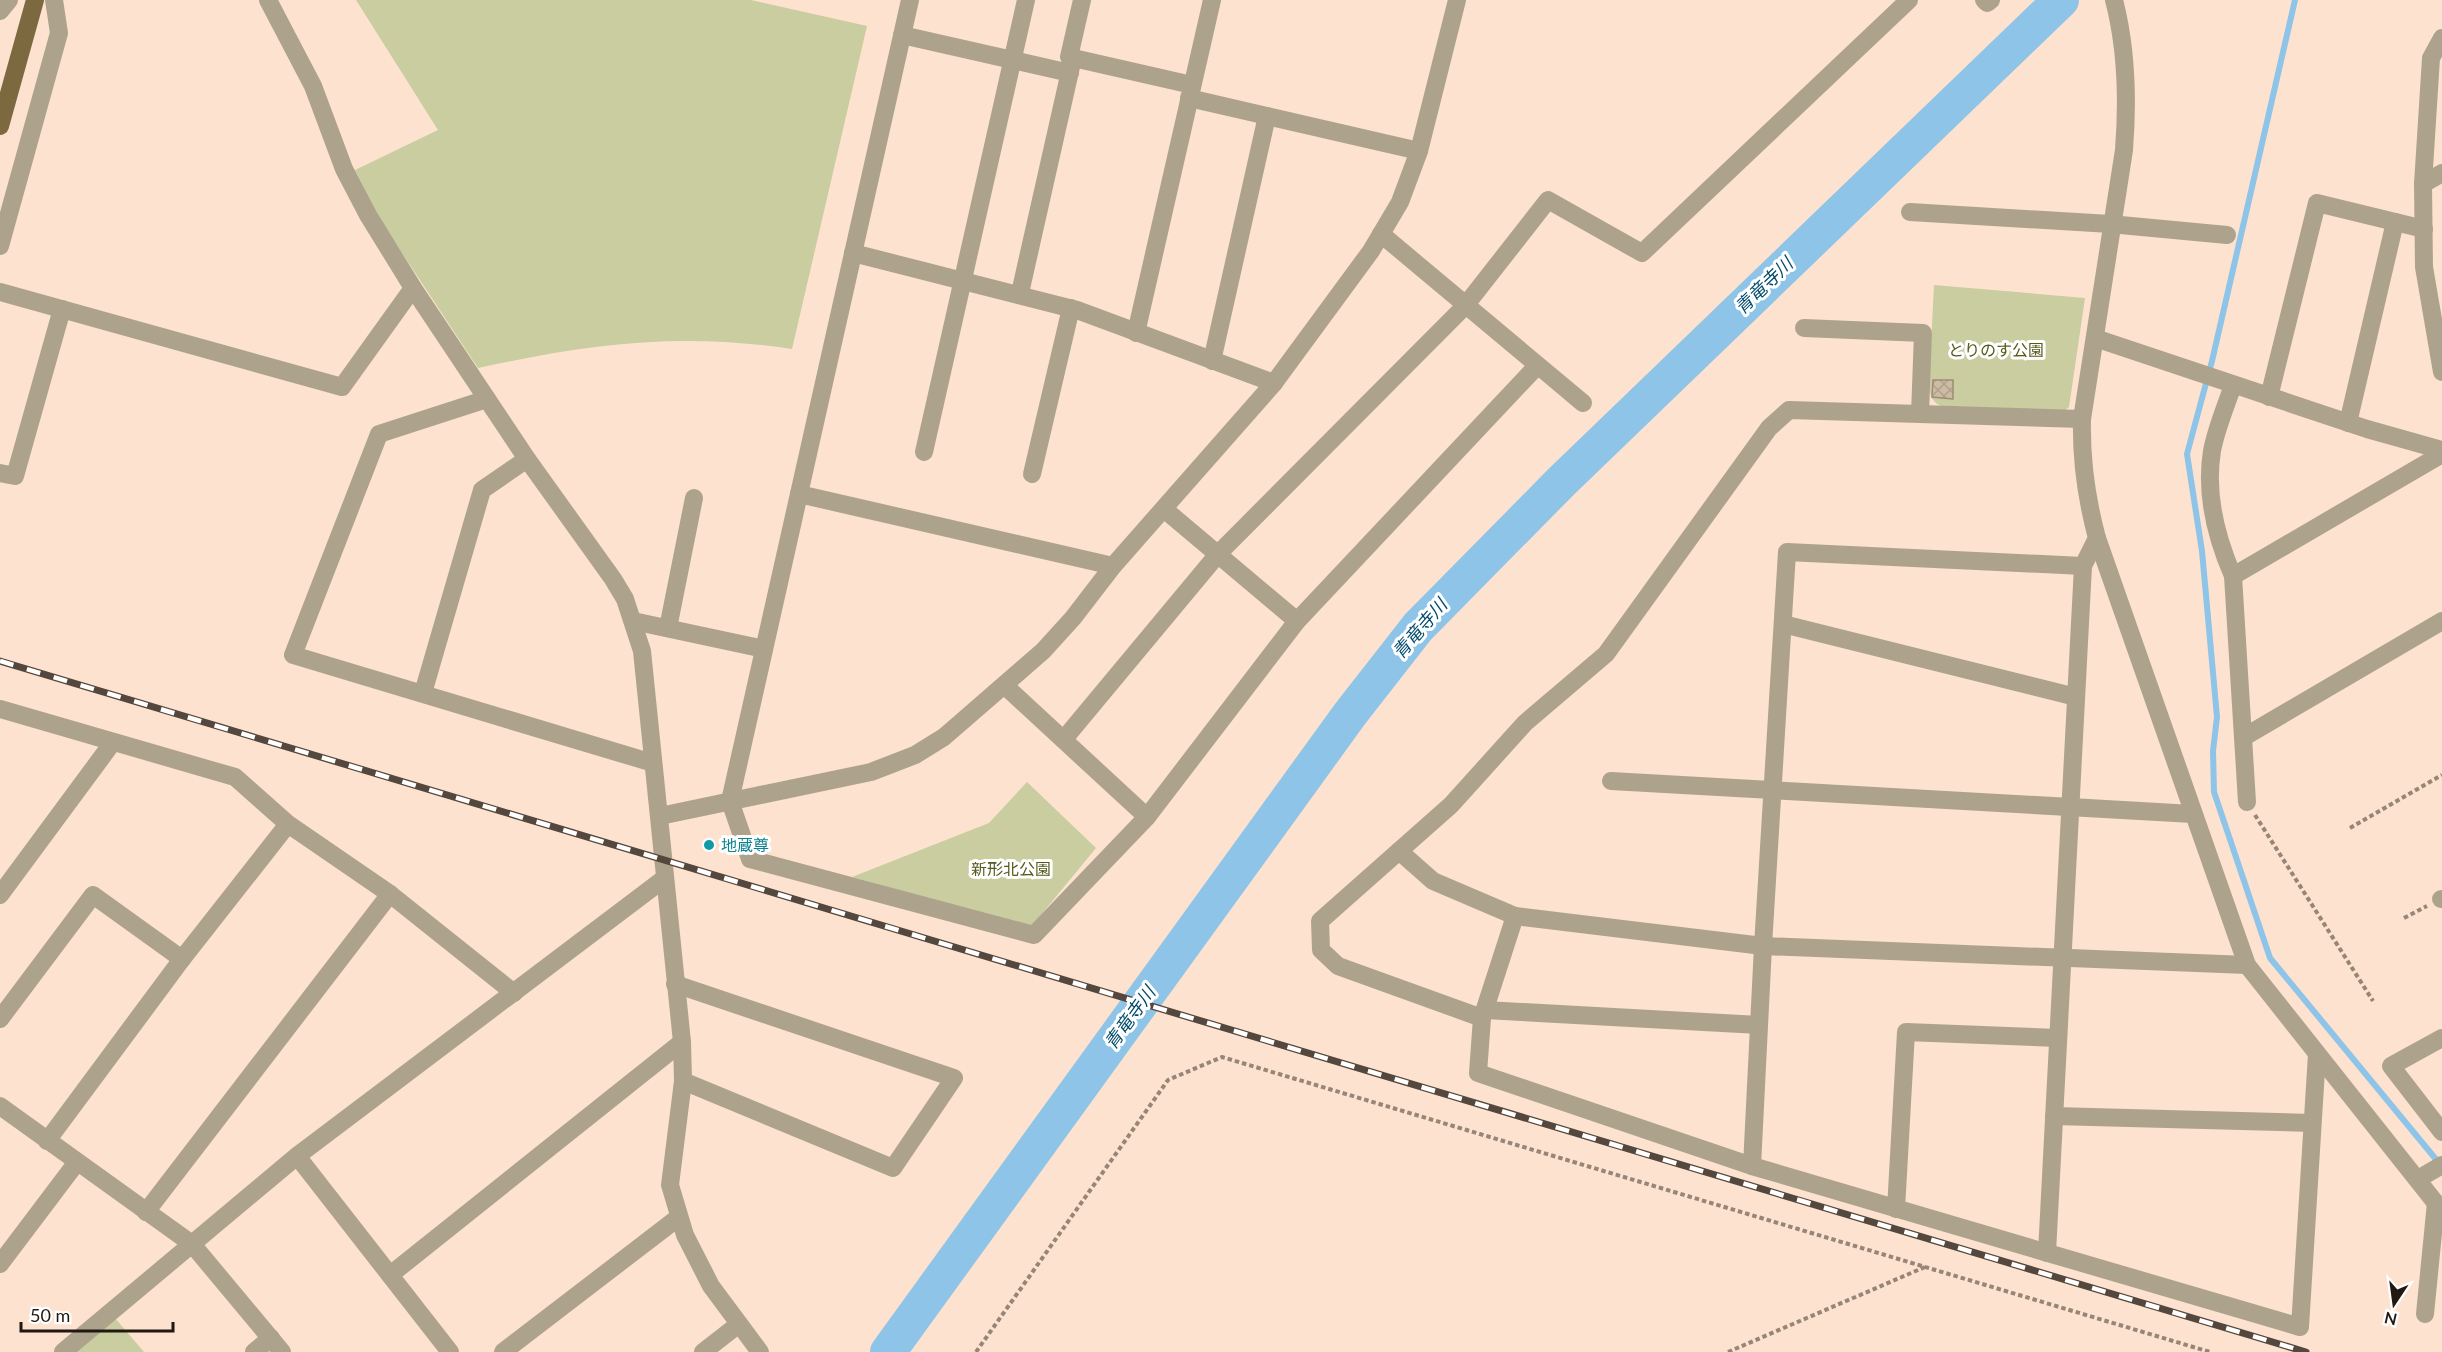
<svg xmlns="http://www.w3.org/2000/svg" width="2442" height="1352" viewBox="0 0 2442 1352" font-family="Lato,'Noto Sans JP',sans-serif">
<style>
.park{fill:#c9cda0}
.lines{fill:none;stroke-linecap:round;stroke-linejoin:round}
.stream{stroke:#8ec4e7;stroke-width:6}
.river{stroke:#8ec4e7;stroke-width:36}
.building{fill:url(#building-cross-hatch);stroke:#9d8d75;stroke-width:1.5}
.path{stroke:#978577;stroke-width:4;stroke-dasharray:4.5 3;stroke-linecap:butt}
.minor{stroke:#ada38c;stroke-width:18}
.major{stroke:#7c693f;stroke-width:18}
.rail-casing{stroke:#54473d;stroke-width:7}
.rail{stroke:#fff;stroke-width:4.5;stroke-dasharray:14;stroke-linecap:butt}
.culture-dot{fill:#0f9aa8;stroke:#fff;stroke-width:2}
.labels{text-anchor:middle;stroke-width:6;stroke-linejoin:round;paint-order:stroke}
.park-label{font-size:16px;fill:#565a1b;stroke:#fff}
.culture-label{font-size:16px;fill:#0d838f;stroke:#fff;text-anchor:start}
.water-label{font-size:18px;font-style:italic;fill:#024b6c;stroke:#fff}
</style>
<defs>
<pattern id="building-cross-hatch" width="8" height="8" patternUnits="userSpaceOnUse" patternTransform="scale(1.5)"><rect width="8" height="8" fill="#cdbca3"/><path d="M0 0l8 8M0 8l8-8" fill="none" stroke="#b0a18b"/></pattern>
</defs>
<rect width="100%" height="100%" fill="#fde2cf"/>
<g class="park">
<path d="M356,0h395l116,26 -75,323c-114,-17 -203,-5 -314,19l-101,-153 -22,-45 83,-40z"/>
<path d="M1934,285l151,13 -16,109 -7,6 -119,-6c-11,-5 -13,-10 -14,-22z"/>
<polygon points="1027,782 1096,848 1031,927 852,877 989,823"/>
<polygon points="114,1317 144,1352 74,1352"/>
</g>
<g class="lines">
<polyline class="stream" points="2295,0 2212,361 2187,454 2202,551 2217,717 2213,751 2214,792 2270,958 2439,1163"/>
<polyline class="river" points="888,1352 1350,714 1418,627 1561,482 2061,0"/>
</g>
<polygon class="building" points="1933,380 1953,380 1953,399 1932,397"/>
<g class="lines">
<g class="path">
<polyline points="2255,815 2373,1001"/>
<polyline points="2350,828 2442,775"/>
<polyline points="2404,918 2427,906"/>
<polyline points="976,1352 1168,1080 1222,1057 2210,1352"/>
<polyline points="1728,1352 1925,1267"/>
</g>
<g class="minor">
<polyline points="268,0 313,86 344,169 368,215 413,288 527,459 613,579 625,599 642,651 682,1042 683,1081 670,1185 685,1235 711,1286 760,1352"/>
<polyline points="910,0 730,801 750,859 1034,935 1147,817 1297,621 1537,366"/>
<polyline points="1082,0 1069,57 1192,85"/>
<polyline points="1984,0 1987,3 1991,0"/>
<path d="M2114,0c13,50 14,99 10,150l-42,269c-1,41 4,78 15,119l150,427 195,246"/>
<polyline points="0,11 9,0"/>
<polyline points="902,35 1070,73"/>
<polyline points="2442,38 2431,58 2423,184 2424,267 2442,372"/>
<polyline points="1189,98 1419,151"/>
<polyline points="2423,184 2442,173"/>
<polyline points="1910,212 2110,224 2227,235"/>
<polyline points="1381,234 1583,403"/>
<polyline points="0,246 59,33 54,0"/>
<polyline points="853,253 1077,310 1274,383"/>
<polyline points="0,292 342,387 413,288"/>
<polyline points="1020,293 1073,58"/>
<polyline points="1804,328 1923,333 1920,414"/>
<polyline points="1136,333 1212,0"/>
<polyline points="2095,338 2367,429 2442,450"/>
<polyline points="1212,361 1267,116"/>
<path d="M2233,385c-7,21 -17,44 -21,66 -7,43 4,86 21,125l14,226"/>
<polyline points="2269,397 2317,203 2424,229"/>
<polyline points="487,399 379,434 293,655 653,763"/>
<polyline points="2348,423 2395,222"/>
<polyline points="924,452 1026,0"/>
<polyline points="0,473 15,476 62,309"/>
<polyline points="1032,474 1071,308"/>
<polyline points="799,494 1113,566"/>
<polyline points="1164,509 1297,621"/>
<polyline points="2097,538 2083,566 1787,552 1763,946 2247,965"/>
<polyline points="2233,576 2442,454"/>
<polyline points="633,621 764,649"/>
<polyline points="1783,624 2076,697"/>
<polyline points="668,628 694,498"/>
<polyline points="1004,685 1147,817"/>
<polyline points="423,693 482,490 527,459"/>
<polyline points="0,709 235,777 288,824 390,894 514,993"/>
<polyline points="2244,737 2442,621"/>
<polyline points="1064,739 1218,554 1465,306 1548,200 1642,253 1909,0"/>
<polyline points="1611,781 2193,814"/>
<polyline points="660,816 871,772 915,755 944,737 1043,651 1073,618 1113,566 1274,383 1371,251 1400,202 1419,151 1457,0"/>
<polyline points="1399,851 1433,881 1515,916 1763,946 1752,1166 2300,1327 2317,1054"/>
<polyline points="0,895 113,742"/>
<polyline points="2441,899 2442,899"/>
<polyline points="1515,916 1482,1018 1338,966 1321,950 1320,921 1451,805 1525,723 1606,654 1769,428 1789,410 2082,419"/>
<polyline points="675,984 954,1078 893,1168 683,1081"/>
<polyline points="1485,1010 1759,1025"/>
<polyline points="1482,1018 1478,1073 1752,1166"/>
<polyline points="0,1019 93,895 182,959"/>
<polyline points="2442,1038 2391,1066 2442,1132"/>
<polyline points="0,1106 192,1244 282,1352"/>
<polyline points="2054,1116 2312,1123"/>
<polyline points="47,1141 182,959 288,824"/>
<polyline points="297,1156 450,1352"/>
<polyline points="2418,1179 2442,1165"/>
<polyline points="1896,1209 1906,1032 2058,1038"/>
<polyline points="146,1212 390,894"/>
<polyline points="2047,1253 2083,566"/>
<polyline points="0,1264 77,1162"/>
<polyline points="390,1275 682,1042"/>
<polyline points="2425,1314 2436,1203"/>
<polyline points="63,1352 297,1156 665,878"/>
<polyline points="254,1352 271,1338"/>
<polyline points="503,1352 679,1217"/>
<polyline points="703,1352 739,1324"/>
</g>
<polyline class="major" points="0,126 35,0"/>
<g class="rail-casing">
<polyline id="rail" points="0,661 2306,1352"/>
</g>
<use href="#rail" class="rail"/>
</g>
<circle class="culture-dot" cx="709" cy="845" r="6"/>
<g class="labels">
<g class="park-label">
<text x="1996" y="356">とりのす公園</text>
<text x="1011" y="875">新形北公園</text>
</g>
<g class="culture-label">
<text x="721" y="851">地蔵尊</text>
</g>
<g class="water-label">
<text transform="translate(1764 286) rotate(-44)" y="6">青竜寺川</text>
<text transform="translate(1420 629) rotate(-49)" y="6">青竜寺川</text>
<text transform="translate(1130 1018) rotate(-54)" y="6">青竜寺川</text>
</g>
</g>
<g transform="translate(2394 1304) rotate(193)" stroke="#ffffff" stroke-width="4.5" paint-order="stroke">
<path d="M0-4.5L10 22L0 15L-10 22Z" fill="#211811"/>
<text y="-9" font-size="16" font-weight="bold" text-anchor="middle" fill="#211811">N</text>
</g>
<path d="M21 1322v9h152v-9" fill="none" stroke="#211811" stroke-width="3"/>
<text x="30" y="1322" font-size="18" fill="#211811" stroke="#ffffff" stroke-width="4.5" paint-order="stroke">50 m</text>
</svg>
